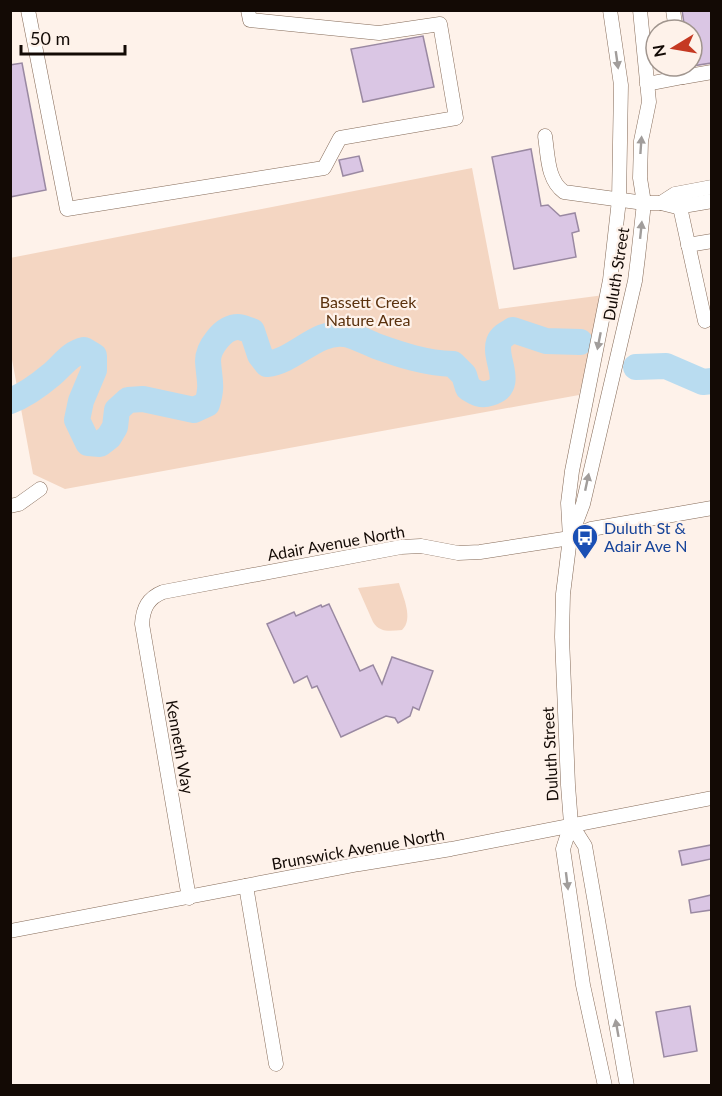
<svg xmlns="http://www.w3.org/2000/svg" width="722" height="1096" viewBox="0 0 722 1096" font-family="Lato,sans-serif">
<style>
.green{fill:#f4d6c2}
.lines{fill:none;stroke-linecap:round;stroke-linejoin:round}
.river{stroke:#b9dcf0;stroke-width:26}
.building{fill:#dac6e4;stroke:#9a89a2;stroke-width:1.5}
.minor-casing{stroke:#856b59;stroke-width:15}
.minor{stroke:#fff;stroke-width:14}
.oneway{fill:#a19d9b}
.labels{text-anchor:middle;stroke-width:4.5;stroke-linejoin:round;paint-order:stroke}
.street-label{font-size:16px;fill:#130a05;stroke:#fef2ea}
.park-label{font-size:16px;fill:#5a310d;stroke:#fef2ea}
.transit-label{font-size:16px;fill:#164399;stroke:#fef2ea;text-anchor:start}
</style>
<rect width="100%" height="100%" fill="#fef2ea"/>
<g class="green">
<polygon points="472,168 499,309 604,295 579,395 65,489 33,474 11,354 10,258"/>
<path d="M399,583c4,14 15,36 3,47 -12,1 -22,3 -29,-8l-15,-34z"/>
</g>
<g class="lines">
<g class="river">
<polyline points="636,367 666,366 703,382 712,381"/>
<path d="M10,401c16,-6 28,-15 41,-26 11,-9 19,-22 33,-25l10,6v14l-13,31 -4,19 11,23 12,1 9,-7 6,-10 2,-17 11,-10 15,-1 51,11 13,-6c6,-19 2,-24 1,-43 0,-13 15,-34 30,-34 4,0 10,3 14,4l8,24 7,9c28,-3 49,-34 78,-30 10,2 21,8 31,12 25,9 49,17 77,18l11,11 4,13c8,5 13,8 22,5 26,-7 3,-34 9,-51 2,-6 9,-9 14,-12l33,11 34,1"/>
</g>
</g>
<g class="building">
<polygon points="682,10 711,10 711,63 692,66 692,30 685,30"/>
<polygon points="423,36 434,87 363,102 351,49"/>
<polygon points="22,63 46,190 10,197 10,65"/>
<polygon points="531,149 541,206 548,205 560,216 575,213 579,231 572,233 576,257 514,269 492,157"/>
<polygon points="359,156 363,171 343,176 339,160"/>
<polygon points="329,604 360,671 373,665 382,684 392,657 433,671 419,710 413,707 410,716 398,723 395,718 386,716 341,737 317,686 312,688 307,676 294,683 267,624 294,612 296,616 321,605 322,607"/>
<polygon points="711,845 711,859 682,865 679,851"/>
<polygon points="711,895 711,910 691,913 689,900"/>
<polygon points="690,1006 697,1051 664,1057 656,1012"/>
</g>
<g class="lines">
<g class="minor-casing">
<g id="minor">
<polyline points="28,10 67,209 324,168 340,138 456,118 440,24 379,33 250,20 248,10"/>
<polyline points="673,10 676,30"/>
<polyline points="683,77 712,72"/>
<polyline points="647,84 683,77 682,66"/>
<path d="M545,136c3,19 2,44 19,56l80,11h17l16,4 35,-6"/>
<polyline points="661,203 675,194 712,187"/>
<polyline points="680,207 705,321"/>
<polyline points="688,245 712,241"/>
<polyline points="10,506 19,504 40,489"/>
<polyline points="572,533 583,504 635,281 638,257 644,203 640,178 641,141 649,102 640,10"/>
<polyline points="571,824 585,846 627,1086"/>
<polyline points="246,886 276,1064"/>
<path d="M189,898l-47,-274c1,-16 6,-26 21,-32l238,-45 20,-1 37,7 22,-1 90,-14 21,-9 121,-21"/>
<polyline points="10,931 359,864 451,849 712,798"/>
<polyline points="605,1086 583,985 563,849 571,824 568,785 562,637 563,594 570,538 568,503 572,471 610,280 619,200 621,85 610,10"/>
</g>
</g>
<use href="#minor" class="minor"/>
</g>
<defs><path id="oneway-solid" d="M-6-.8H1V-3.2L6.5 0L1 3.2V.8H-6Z" transform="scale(1.5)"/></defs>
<g class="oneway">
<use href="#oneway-solid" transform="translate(617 60) rotate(82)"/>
<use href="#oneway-solid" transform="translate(641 145) rotate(-86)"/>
<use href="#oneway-solid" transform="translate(641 230) rotate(-84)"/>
<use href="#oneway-solid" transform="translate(599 341) rotate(101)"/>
<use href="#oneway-solid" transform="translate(587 482) rotate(-78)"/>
<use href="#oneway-solid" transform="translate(567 881) rotate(83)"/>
<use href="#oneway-solid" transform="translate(617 1028) rotate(-100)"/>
</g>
<defs>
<g id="bus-pin" transform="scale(1.35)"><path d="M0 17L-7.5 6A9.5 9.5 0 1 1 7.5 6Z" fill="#1a4fb4" stroke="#fef2ea"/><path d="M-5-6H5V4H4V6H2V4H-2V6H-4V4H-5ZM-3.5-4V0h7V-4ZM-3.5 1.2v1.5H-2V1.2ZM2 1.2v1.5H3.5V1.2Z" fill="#fff"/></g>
</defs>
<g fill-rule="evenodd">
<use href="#bus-pin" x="585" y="537"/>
</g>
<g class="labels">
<g class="street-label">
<text transform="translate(616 274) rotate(-81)" y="6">Duluth Street</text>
<text transform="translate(336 543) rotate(-10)" y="6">Adair Avenue North</text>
<text transform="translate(180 747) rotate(80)" y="6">Kenneth Way</text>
<text transform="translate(550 754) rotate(-93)" y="6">Duluth Street</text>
<text transform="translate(358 849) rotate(-10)" y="6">Brunswick Avenue North</text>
</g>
<g class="park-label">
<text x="368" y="308">Bassett Creek<tspan x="368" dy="18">Nature Area</tspan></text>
</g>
<g class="transit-label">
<text x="604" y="534">Duluth St &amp;<tspan x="604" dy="18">Adair Ave N</tspan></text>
</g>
</g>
<rect width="722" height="1096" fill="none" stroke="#130a05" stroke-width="24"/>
<g transform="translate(674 48) rotate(259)"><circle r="28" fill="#fef2ea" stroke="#a0958e" stroke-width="1.5"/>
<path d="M0-4.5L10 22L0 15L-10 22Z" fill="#c53922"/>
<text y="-9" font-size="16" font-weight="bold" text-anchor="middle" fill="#130a05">N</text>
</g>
<path d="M21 45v9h104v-9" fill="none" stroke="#130a05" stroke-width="3"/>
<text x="30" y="45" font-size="18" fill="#130a05" stroke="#fef2ea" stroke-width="4.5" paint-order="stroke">50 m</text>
</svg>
